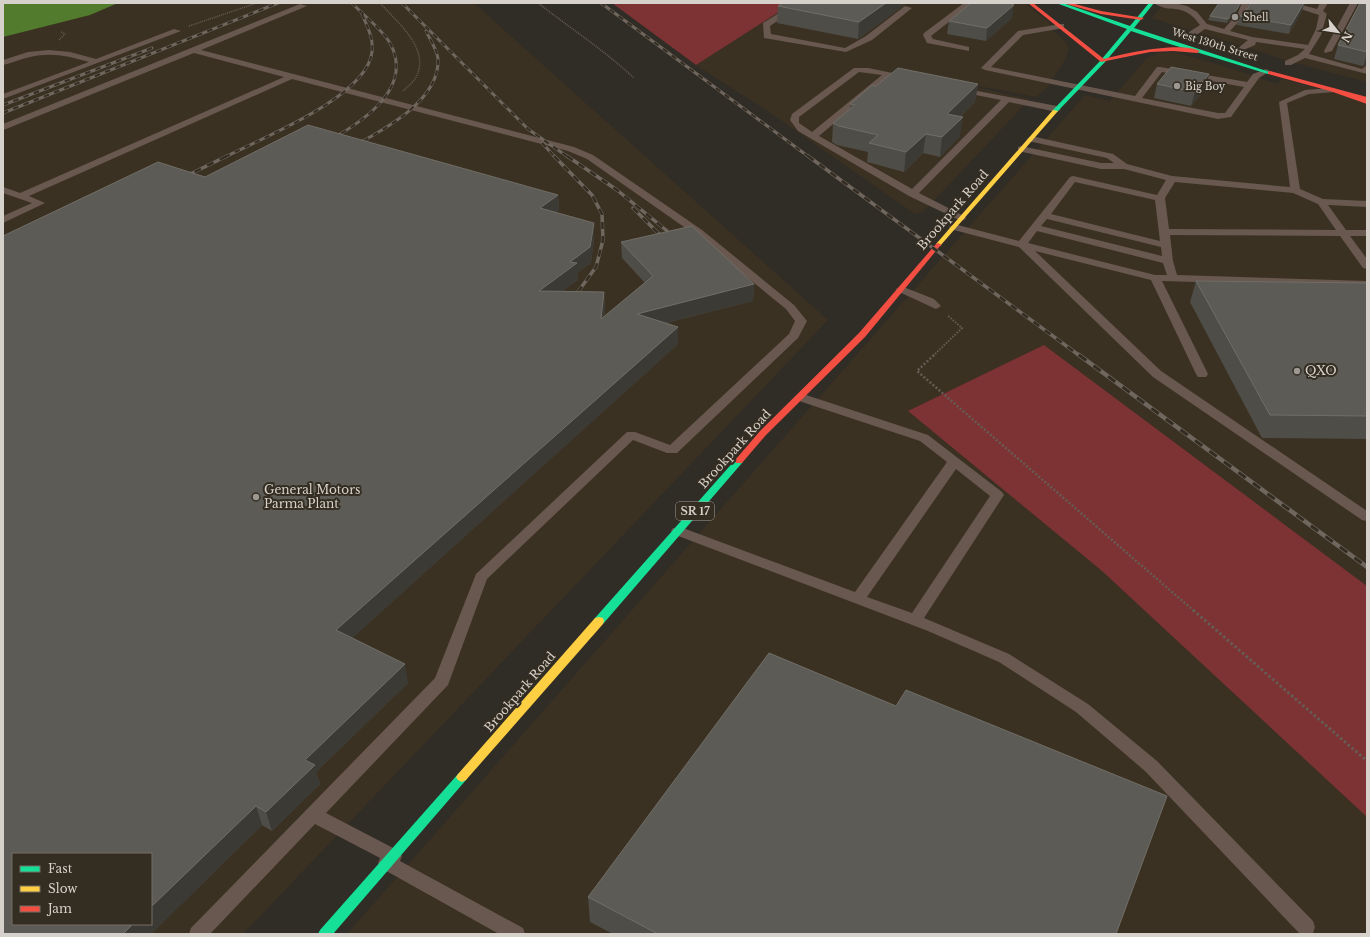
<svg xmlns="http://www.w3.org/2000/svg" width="1370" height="937" viewBox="0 0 1370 937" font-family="'Libre Baskerville',serif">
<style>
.built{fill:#3b3122;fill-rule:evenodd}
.green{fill:#7d3333}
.water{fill:#537b2d}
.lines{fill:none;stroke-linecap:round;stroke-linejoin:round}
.path-far3{stroke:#665c54;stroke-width:1.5;stroke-dasharray:1 1;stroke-linecap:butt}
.path-far2{stroke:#665c54;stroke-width:2;stroke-dasharray:1.5 1.5;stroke-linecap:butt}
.path-far1{stroke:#665c54;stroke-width:2.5;stroke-dasharray:2 2;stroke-linecap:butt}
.path{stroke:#665c54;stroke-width:3;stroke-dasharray:2.5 2.5;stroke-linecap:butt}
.lane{fill:#69584f;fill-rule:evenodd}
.fast{fill:#16e098;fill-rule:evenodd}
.slow{fill:#ffcf43;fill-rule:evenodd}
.jam{fill:#f24e42;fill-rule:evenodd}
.rail-far2-casing{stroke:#6f665e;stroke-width:3}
.rail-far1-casing{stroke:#6f665e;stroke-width:3.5}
.rail-casing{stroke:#6f665e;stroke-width:4.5}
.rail-far2{stroke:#342d22;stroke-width:2;stroke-dasharray:5.5;stroke-linecap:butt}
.rail-far1{stroke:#342d22;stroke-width:2.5;stroke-dasharray:7;stroke-linecap:butt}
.rail{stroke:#342d22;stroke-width:3;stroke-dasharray:9;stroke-linecap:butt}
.wall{fill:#4e4d47}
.shaded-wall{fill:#3c3a34}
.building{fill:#5d5b55;stroke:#706e67}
.poi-dot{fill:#9c9791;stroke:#342d22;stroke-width:1.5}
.labels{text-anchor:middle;stroke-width:4;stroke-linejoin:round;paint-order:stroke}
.far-poi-label{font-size:10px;fill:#d6d1ca;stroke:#342d22;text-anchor:start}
.far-street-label{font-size:10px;fill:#d6d1ca;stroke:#342d22}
.shield{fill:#342d22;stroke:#a5a098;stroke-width:1}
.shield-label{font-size:11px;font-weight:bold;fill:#d6d1ca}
.street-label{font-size:12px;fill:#d6d1ca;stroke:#342d22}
.poi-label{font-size:12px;fill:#d6d1ca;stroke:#342d22;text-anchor:start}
</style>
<rect width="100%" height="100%" fill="#302c26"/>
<g class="built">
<path d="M3,3h471l354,317 -585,614h-240zM13,854h138v70h-138z"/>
<polygon points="793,3 1024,3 1049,22 1054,32 1065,41 1069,48 1065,60 1046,89 1036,97 952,81 951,82 1030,99 923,212 915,214 772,114 696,65"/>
<polygon points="1165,3 1367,3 1367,82 1299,64 1152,18"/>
<polygon points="1174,52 1230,68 1276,84 1283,79 1367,102 1367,586 1044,345 908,411 1102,571 1367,817 1367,934 347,934 1085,95 1110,101 1146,59 1158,53"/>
</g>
<g class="green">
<polygon points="612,3 793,3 696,65"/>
<polygon points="1044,345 1367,586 1367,817 1102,571 908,411"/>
</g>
<polygon class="water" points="3,3 118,3 90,15 3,37"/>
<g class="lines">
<g class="path-far3">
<path d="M380,3c17,19 51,46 36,74 -3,6 -9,10 -13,14"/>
<path d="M538,3c32,25 66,47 96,75"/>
<polyline points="189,26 257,3"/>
<polyline points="59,40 65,34 61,32"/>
</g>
<polyline class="path-far2" points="933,356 962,328 947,315"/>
<polyline class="path-far1" points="934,355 917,371 1194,611"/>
<polyline class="path" points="1193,610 1367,761"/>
<g class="lane">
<polygon points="795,3 804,3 770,26 771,34 845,48 866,36 905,6 912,8 872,40 846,52 764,38 763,23"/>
<polygon points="964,3 973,3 931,36 933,39 969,47 969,51 927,43 923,35 924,33"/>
<path d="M1154,3h20l13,3 10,6 10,12 17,5 14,-16 3,-8 -2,-2h8l2,2 -5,11 -14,15 22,6 56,8 8,-16 3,-14 -37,-12h12l23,6 3,-6h8l-5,8 4,3 -6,21 -12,19 53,15 5,-4v9l-62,-16 -14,7h-6v-4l13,-6 7,-6 -49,-7 -1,3 -14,6 -4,-2 11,-9 -43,-11 -10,7h-6v-4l11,-7c-18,-25 -30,-10 -46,-22z"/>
<polygon points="1350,3 1358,3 1332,51 1325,53 1324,51"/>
<polygon points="300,4 307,6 201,50 574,147 593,155 702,230 794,305 807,321 798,338 677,453 667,453 633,440 487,579 448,685 326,813 399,851 402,856 400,861 523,928 525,934 499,934 381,868 378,863 380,858 315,824 210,934 189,934 191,928 435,678 476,574 627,432 635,432 670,445 789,334 795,321 786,309 694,234 587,159 568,151 292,79 29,196 45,203 3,223 3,216 32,203 3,193 3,187 20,193 284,77 194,53 6,129 3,130 3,124"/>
<path d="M1061,24h3v4l-41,7 -32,32 144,29 22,-29h3l87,15 6,-8 13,-5 4,2 -11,7 -28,39 -13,2 -233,-49 -4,-2 37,-37zM1162,72l82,15 -19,26h-7l-76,-15z"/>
<path d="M174,29l7,2 -178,68v-5l86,-32c-20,-6 -39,-10 -59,-5 -9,2 -18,6 -27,8v-5l25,-8 21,-2 21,2 26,7z"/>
<path d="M854,68h14l39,8 4,2 -4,2 -18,-3 -70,59 93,53 89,-89 -45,-9v-4l101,19 4,3 -4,3 -48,-10 -90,91 45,23 2,2 -2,2 -3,1 -52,-25 -111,-65 -8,-11 2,-6zM859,72l23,3 -70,57 -13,-9v-6z"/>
<path d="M1332,88h3v4l-26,2 -22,9 13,86 23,10 44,2v6l-39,-2 18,25h21v6h-17l17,23v10l-4,-1 -23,-32 -170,-1 3,26 4,14 190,6v6l-205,-6 46,93 -2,3h-8l-2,-3 -45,-94 -116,-29 126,120 206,140v10l-5,-1 -209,-143 -134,-130 -69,-18 -1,-2 5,-3 65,17 51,-64 3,-1 84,19 9,-15 -42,-11h-23l-83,-18v-4l3,-1 80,17h13l-7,-5 -79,-17 -1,-2 4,-3 82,18 14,10 45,12 118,11 -11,-85 26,-12zM1075,182l80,18 5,41 -109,-27zM1175,182l118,11 25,11 18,26 -167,-1 -4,-31zM1047,219l114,28 1,9 -121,-30zM1037,231l126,32 4,12h-12l-127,-32z"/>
<polygon points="901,286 934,299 941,306 936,309 897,291 896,289"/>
<path d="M800,393l128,42 74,57 2,3 -80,123 85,36 79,50 69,57 156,160 2,6 -2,6h-14l-154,-162 -69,-59 -77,-50 -71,-31 -255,-97 -2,-3 2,-3h10l172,64 92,-130 -27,-21 -124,-41 -2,-3zM956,469l34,27 -78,117 -45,-16z"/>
</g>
<g class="fast">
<polygon points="1056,3 1063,3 1130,26 1149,3 1154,3 1134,28 1273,73 1268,74 1170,44 1131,31 1105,62 1057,112 1053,112 1053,110 1101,60 1127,29"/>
<polygon points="739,458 742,459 743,461 742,463 603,624 595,624 594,621 595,618 736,459"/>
<polygon points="462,772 466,774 468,777 466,780 333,934 318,934 320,930 458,774"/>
</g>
<g class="slow">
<polygon points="1053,110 1058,111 940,246 936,246 936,244"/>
<polygon points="599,617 603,618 604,621 603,624 466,780 462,782 458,780 456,777 458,774 595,618"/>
</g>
<g class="jam">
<path d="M1028,3h5l71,56c19,-6 79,-18 96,-8l-3,2 -24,-2 -23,1 -49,10z"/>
<polygon points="1063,3 1071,3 1101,11 1144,18 1141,20 1101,14"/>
<polygon points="1270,71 1367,97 1367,104 1330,91 1268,74 1268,72"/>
<polygon points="938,243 942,245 940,246 865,337 766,435 742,463 736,463 735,461 736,459 760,431 859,333 936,244"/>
</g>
<g class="rail-far2-casing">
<g id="rail-far2">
<polyline points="402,3 528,129 568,157"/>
<polyline points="601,3 809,157"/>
<polyline points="3,105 152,48"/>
<polyline points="3,113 278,3"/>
<path d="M332,139c33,-19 82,-52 58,-96 -9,-15 -26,-27 -38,-40"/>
<polyline points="542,143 555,157"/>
<path d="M354,146c31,-17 86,-46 84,-87 -1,-10 -8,-19 -12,-28"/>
<path d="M225,157c37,-19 142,-60 147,-105 2,-13 -5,-26 -10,-38"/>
</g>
</g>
<g class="rail-far1-casing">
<g id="rail-far1">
<polyline points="554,156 592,195 602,214 603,240 596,267 572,300"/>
<polyline points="567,156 617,190 677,239"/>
<polyline points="808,156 1080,356"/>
<polyline points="182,178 227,156"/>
<polyline points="633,208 667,242"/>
</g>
</g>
<g class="rail-casing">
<polyline id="rail" points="1079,355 1367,567"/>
</g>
<use href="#rail-far2" class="rail-far2"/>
<use href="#rail-far1" class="rail-far1"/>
<use href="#rail" class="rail"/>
</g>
<g class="wall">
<polygon points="907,3 858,39 777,23 778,6"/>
<polygon points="1250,3 1307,3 1306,5 1304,4 1302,11 1289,34 1237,25 1240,16 1248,8"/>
<polygon points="1367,3 1367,64 1363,66 1334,59 1338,45"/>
<polygon points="1237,12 1227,23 1208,20 1210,16"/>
<polygon points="1012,18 986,41 947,34 949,21"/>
<polygon points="1209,74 1206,88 1191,106 1154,98 1157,84"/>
<polygon points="978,84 975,102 960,117 960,136 940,157 923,153 904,172 867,162 868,152 837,145 832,142 833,123 850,109 850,104 876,86"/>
<polygon points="205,177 558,195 559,210 556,212 594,239 591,263 577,273 578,280 562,291 604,292 605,308 604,317 645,283 622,258 621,242 754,284 753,301 666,323 678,327 678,344 352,638 408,683 316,772 320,784 272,831 262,825 151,934 3,934"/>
<polygon points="1196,281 1367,283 1367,439 1262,438 1190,302"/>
<polygon points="588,897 1117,934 613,934 590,922"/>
</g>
<g class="shaded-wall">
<polygon points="886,3 907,3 858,39 859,22"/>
<polygon points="1240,3 1237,12 1227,23 1228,19"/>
<polygon points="1304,3 1302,11 1289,34 1291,25"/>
<polygon points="1014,5 1012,18 986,41 987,28"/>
<polygon points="1367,54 1367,64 1363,66"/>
<polygon points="1209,74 1206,88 1191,106 1195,92"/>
<polygon points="978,84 975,102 944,133 947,114"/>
<polygon points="963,117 960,136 940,157 942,137"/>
<polygon points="926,134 923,153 904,172 906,152"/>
<polygon points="558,195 559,210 541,223 540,208"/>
<polygon points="594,223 594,239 591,263 577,273 578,280 541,308 539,291 570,262"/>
<polygon points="754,284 753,301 637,330 637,314"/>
<polygon points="604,292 605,308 602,336 601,319"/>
<polygon points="678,327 678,344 340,649 336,630"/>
<polygon points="405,664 408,683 316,772 320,784 272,831 266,812 305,760"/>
<polygon points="256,806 262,825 151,934 123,934 133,924 151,924 151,907"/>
</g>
<g class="building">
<polygon points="783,3 886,3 859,22 778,6"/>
<polygon points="971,3 1008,3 1014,5 987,28 949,21"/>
<polygon points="1219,3 1240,3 1238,8 1228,19 1210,16"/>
<polygon points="1250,3 1304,3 1291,25 1240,16 1248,8"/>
<polygon points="1360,3 1367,3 1367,52 1338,45"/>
<polygon points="1171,67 1209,74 1195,92 1157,84"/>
<polygon points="898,68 978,84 947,114 963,117 942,137 926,134 906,152 869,143 878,135 839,126 833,123 855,105 850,104 872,85 876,86"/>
<polygon points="308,125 558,195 540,208 594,223 590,247 570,262 577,263 539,291 604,292 601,319 653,276 621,242 692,226 754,284 637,314 678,327 336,630 405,664 305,760 315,765 266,812 256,806 151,907 151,854 13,854 13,924 133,924 123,934 3,934 3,236 158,162 205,177"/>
<polygon points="1196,281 1367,283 1367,416 1270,415"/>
<polygon points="769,653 896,706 906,690 1167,796 1116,934 658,934 588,897"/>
</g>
<g class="poi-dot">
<circle cx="1235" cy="17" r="4"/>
<circle cx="1177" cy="86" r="4"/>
<circle cx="1297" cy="371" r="4"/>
<circle cx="256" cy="497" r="4"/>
</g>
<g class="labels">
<g class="far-poi-label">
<text x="1243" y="21">Shell</text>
<text x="1185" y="90">Big Boy</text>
</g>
<g class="far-street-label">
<text transform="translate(1215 44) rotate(17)" y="4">West 130th Street</text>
</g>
<rect class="shield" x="676" y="502" width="38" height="18" rx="3"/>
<g class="shield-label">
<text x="695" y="515">SR 17</text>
</g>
<g class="street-label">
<text transform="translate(953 210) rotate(-49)" y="4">Brookpark Road</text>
<text transform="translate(735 449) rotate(-48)" y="4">Brookpark Road</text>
<text transform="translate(520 692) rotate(-49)" y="4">Brookpark Road</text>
</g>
<g class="poi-label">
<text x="1305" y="375">QXO</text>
<text x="264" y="494">General Motors<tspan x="264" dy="14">Parma Plant</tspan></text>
</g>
</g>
<rect width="1370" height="937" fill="none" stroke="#d6d1ca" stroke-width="8"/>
<rect x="12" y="853" width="140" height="72" fill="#342d22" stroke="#756f65"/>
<rect x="20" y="866" width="20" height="6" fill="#16e098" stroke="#756f65"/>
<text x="48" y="873" font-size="12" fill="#d6d1ca">Fast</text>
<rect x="20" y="886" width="20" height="6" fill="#ffcf43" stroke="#756f65"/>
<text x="48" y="893" font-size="12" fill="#d6d1ca">Slow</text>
<rect x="20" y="906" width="20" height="6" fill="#f24e42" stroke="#756f65"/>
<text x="48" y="913" font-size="12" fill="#d6d1ca">Jam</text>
<g transform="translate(1338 32) rotate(120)" stroke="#342d22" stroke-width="3" paint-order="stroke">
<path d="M0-3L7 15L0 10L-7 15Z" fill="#d6d1ca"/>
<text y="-6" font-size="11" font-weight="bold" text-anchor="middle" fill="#d6d1ca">N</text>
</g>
</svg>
